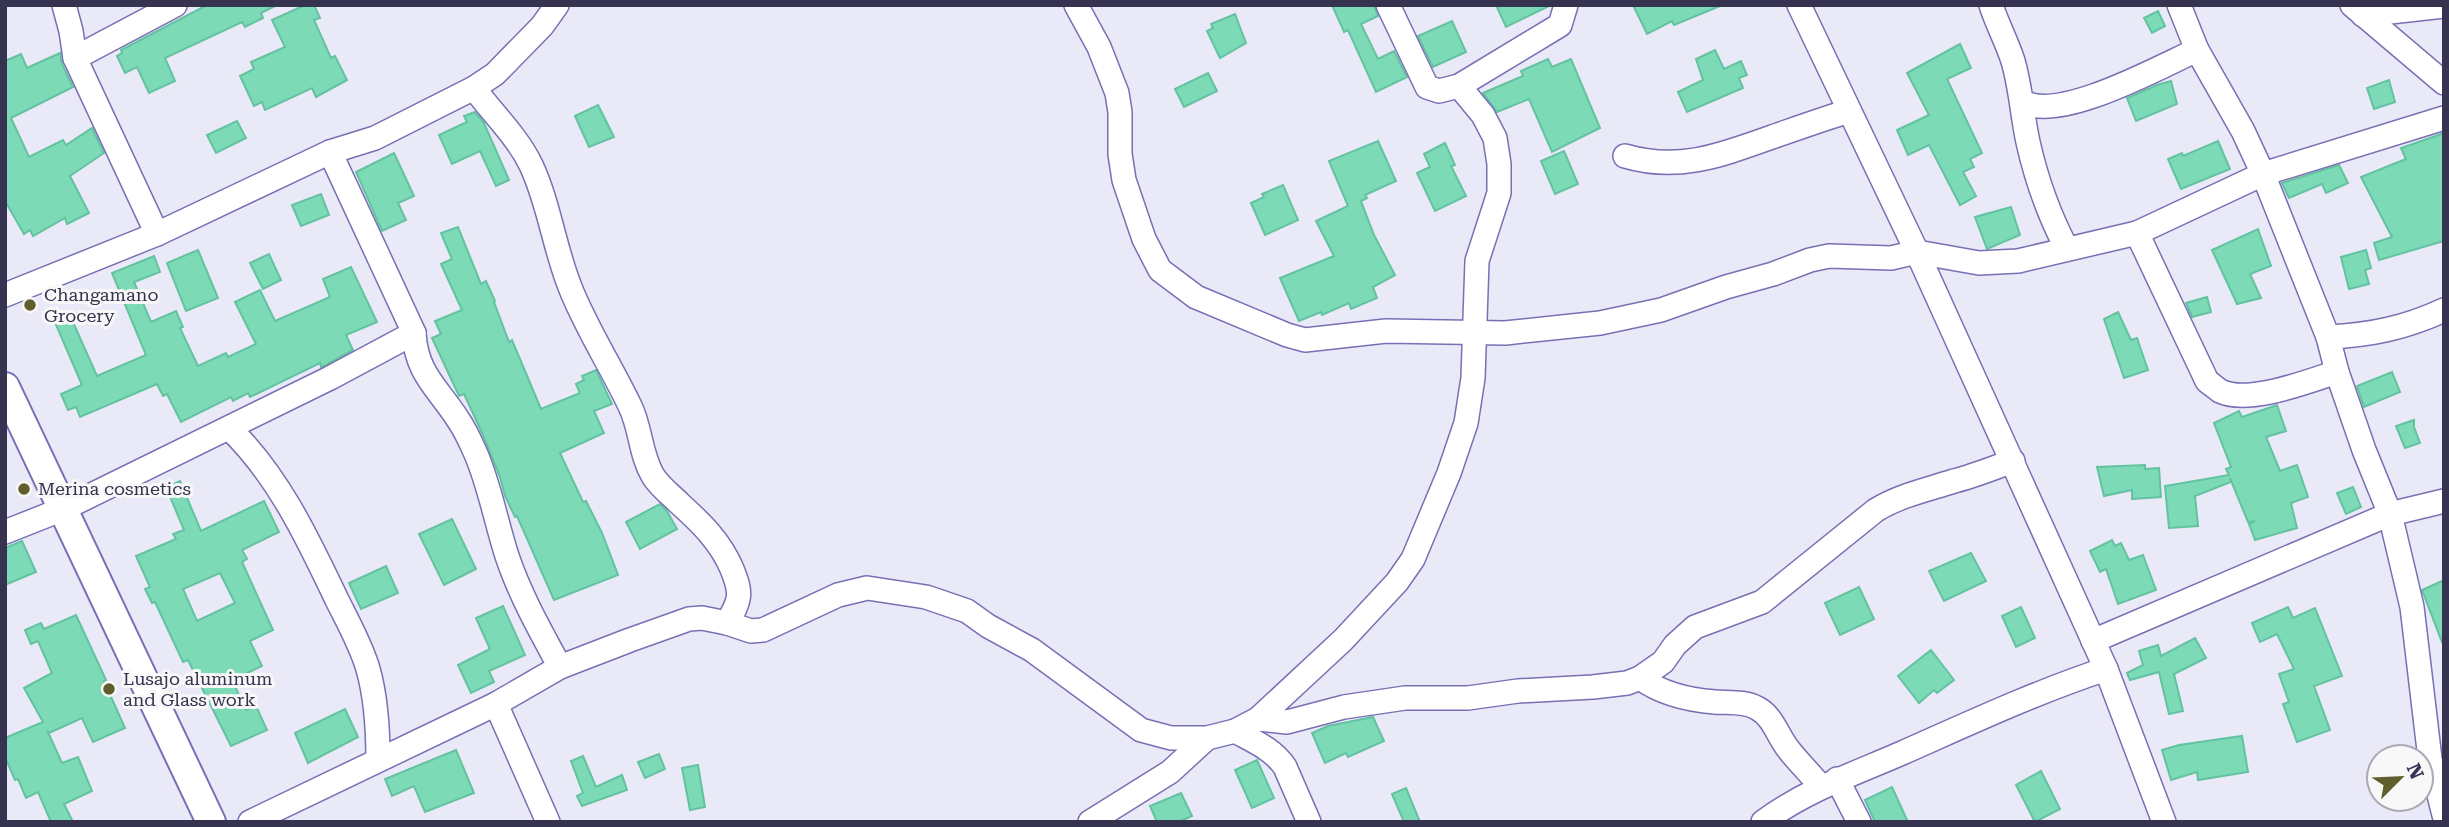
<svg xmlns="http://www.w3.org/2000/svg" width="2449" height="827" viewBox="0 0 2449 827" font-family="'Roboto Serif',serif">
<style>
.building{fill:#7cdab7;stroke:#63c2a0;stroke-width:2;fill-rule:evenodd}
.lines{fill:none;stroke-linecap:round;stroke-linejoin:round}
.minor-casing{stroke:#7770b4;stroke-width:26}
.tertiary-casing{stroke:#7770b4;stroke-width:32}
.minor{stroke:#fff;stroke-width:23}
.tertiary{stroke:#fff;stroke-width:28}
.poi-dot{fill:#605f2c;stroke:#f8f8f8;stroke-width:2.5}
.labels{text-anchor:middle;stroke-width:6;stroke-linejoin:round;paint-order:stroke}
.poi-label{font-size:18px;fill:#363351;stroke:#f8f8f8;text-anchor:start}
</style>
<rect width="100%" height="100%" fill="#eae9f8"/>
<g class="building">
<polygon points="207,5 277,5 261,13 263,18 245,27 242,22 165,58 175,81 149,93 137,67 125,73 117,56 122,53 121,50"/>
<polygon points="305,5 314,5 320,18 314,20 331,58 335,56 347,80 316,97 312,88 265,110 262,102 254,106 240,76 254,69 251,62 285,47 272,20"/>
<polygon points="1332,5 1374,5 1378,16 1361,24 1378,59 1394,51 1407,77 1376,92 1348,30 1344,32"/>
<polygon points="1496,5 1551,5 1506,27"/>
<polygon points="1633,5 1720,5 1720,6 1674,25 1672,21 1647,34"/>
<polygon points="2158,11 2165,26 2152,33 2144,18"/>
<polygon points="1235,14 1246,43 1220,58 1207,31 1213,28 1211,24"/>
<polygon points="1452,21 1466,52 1433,67 1418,36"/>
<polygon points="1960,44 1971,68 1947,79 1982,153 1970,159 1974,167 1963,172 1976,196 1960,205 1929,145 1908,155 1897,130 1929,115 1907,73"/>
<polygon points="1715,50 1724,69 1741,61 1747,75 1739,78 1743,88 1687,112 1678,92 1703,80 1696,59"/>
<polygon points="60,53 62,64 73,87 11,118 29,157 63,140 66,145 92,128 104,153 70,176 89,213 67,224 65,218 33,236 30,230 24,234 5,201 5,61 21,54 27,68"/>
<polygon points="1548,59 1552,67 1571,59 1600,128 1552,152 1529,99 1497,112 1483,93 1523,76 1521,71"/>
<polygon points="1208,73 1217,91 1184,107 1175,89"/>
<polygon points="2389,80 2395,102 2374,109 2367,88"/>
<polygon points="2171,81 2177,104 2136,121 2127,98 2157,85"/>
<polygon points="598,105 614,137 589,147 575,116"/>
<polygon points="475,112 484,123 509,180 496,186 480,151 452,164 439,135 467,122 464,116"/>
<polygon points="237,121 246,138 216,153 207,135"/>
<polygon points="2444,133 2444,241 2379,260 2374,243 2392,237 2361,177 2406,159 2401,148"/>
<polygon points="1378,141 1396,181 1365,195 1367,198 1361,201 1374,235 1395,275 1373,287 1377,298 1351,309 1349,303 1322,315 1321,312 1299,321 1280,278 1334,256 1316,221 1348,206 1329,161"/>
<polygon points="2218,141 2230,169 2181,189 2168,159 2182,153 2183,156"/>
<polygon points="1445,143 1455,165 1451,166 1466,196 1435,211 1417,173 1430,167 1424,154"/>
<polygon points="1564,151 1578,184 1555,194 1541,161"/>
<polygon points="394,153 414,196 398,203 406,220 382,231 356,172"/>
<polygon points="2339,165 2348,183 2326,193 2322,184 2289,198 2282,183"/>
<polygon points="1283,185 1298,220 1265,235 1251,203 1264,197 1262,194"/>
<polygon points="321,194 329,215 301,226 292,205"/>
<polygon points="2011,207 2020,235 1987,249 1975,217"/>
<polygon points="458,227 481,284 486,281 495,301 494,302 509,342 512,340 541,409 580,393 576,384 584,380 582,376 596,370 612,404 594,411 604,433 560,453 583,502 586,501 602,533 618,575 554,600 517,516 515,517 505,496 500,477 483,435 464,394 459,396 432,338 441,334 435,321 462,310 441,264 452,259 441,233"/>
<polygon points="2258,229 2271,266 2250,274 2261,298 2237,304 2212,250"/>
<polygon points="198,250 218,298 186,311 167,263"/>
<polygon points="2366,250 2371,268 2365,270 2369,284 2349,289 2341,257"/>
<polygon points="269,254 281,280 263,289 250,263"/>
<polygon points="154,256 160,272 134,282 151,322 176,311 183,327 180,328 198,366 226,353 228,357 256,344 235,302 260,290 275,321 330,297 323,279 351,267 377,322 346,335 353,350 324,366 321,367 320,363 250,397 248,393 233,401 231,397 181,422 167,394 163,396 157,384 80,417 76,407 68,410 61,394 82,385 54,320 69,313 97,376 146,355 112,273"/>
<polygon points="2207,297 2211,312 2192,317 2186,303"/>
<polygon points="2118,312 2131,340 2137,338 2148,370 2124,378 2104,319"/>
<polygon points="2392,372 2400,392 2364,407 2357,386"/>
<polygon points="2277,405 2286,431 2266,437 2280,471 2297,465 2308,497 2291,503 2297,528 2255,540 2249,524 2255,521 2248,522 2230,478 2231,482 2195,496 2198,526 2169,528 2165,486 2229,475 2226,469 2231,467 2214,423 2239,411 2242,417"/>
<polygon points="2414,420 2414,427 2420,443 2405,448 2396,426"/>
<polygon points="2145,465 2145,469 2159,468 2161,497 2132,499 2132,490 2104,496 2097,467"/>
<path d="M180,481l21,50 63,-30 15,31 -37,18 5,9 -5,3 31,68 -23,11 12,25 -30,14 14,30 10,-4 11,24 -36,16 -43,-86 -5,2 -28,-60 -3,1 -7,-14 5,-2 -14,-31 40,-17 -3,-5 11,-4 -18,-43zM220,573l15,30 -38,18 -14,-32z"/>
<polygon points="2353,487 2361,507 2346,514 2337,493"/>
<polygon points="660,504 667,511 677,529 640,549 626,522"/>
<polygon points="452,519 476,569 444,585 419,534"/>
<polygon points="2112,540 2115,546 2121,543 2129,560 2143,555 2156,590 2118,604 2106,569 2100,572 2090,551"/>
<polygon points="22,541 36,572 5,585 5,548"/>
<polygon points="1971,553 1986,581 1944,601 1929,571"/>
<polygon points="386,566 398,593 361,609 349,583"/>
<polygon points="2444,580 2444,641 2442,642 2422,590"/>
<polygon points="1859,587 1874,619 1840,635 1825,603"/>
<polygon points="503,606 525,655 489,671 494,682 471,693 458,665 490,649 476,618"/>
<polygon points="2021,607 2035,638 2016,647 2002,616"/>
<polygon points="2288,607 2293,618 2315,608 2342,676 2314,686 2330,730 2297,742 2283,704 2289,702 2279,674 2294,669 2277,634 2260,642 2252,623"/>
<polygon points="76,615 106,680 104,681 125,728 93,742 82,718 49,733 47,730 62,763 78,757 92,791 64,804 73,822 51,822 38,792 26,798 18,779 15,780 5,757 5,738 43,722 24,688 52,673 38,641 31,644 25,630 41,623 44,629"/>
<polygon points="2195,638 2206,658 2174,674 2183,711 2169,714 2159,672 2130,680 2127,673 2143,665 2139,651 2158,645 2161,656"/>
<polygon points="1931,650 1954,680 1937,693 1934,690 1919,703 1898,676"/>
<polygon points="345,709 358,737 308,763 295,733"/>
<polygon points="1373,717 1384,741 1348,757 1346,753 1325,763 1312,733 1328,726"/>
<polygon points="2242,736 2248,772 2198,780 2197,772 2171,780 2162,750 2179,745"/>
<polygon points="456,750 474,793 425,812 414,786 392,796 385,779"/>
<polygon points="659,754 665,769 645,778 638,762"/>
<polygon points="583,756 596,787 622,775 627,790 582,806 577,796 583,793 571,761"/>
<polygon points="1257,760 1274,798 1252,808 1235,770"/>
<polygon points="698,765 705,807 690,810 682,768"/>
<polygon points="2041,771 2060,809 2035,822 2016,785"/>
<polygon points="1892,787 1908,822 1875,822 1865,800"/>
<polygon points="1406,788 1420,822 1404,822 1392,794"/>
<polygon points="1181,793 1192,816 1179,822 1157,822 1150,806"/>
</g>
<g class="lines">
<g class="minor-casing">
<g id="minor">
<polyline points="64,5 71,31 75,58 157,234"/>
<polyline points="1076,5 1099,47 1117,93 1120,112 1120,154 1124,180 1144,239 1160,270 1196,297 1287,335 1305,340 1386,331 1505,333 1600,323 1661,310 1726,287 1773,274 1810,260 1829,256 1891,258 1917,252 1979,263 2018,261 2137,233 2263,174 2444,118"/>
<polyline points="1799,5 1917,252 2106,669 2164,822"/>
<path d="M1991,5c6,19 16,37 22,56 8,27 9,54 15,81 8,36 22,75 39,107"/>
<polyline points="2179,5 2197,50 2243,131 2263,174 2328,337 2337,372 2364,450 2390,514 2412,607 2430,759 2444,815"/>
<polyline points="2352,5 2444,83"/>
<polyline points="2363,15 2444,6"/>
<polyline points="75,58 175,5"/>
<polyline points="1459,86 1560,25 1566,5"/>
<path d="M474,88c18,25 43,48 57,77 18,38 23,82 39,122 16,41 41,79 60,119 11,22 10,48 23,70 7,11 17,18 26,27 22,20 41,38 53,66 10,25 9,30 -5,54"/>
<path d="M2023,102c38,20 136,-35 174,-52"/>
<path d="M330,152l84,181c2,41 25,56 45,88 7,10 12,22 17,33 14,33 20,68 31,102 13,39 34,76 53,111"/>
<path d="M1625,156c54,16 96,-1 147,-19 26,-9 51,-18 77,-26"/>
<path d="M2137,233l70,148c4,3 9,7 13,10 28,14 89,-10 117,-19"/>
<polyline points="5,295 157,234 330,152 375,138 474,88 495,74 542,26 557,5"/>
<path d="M2328,337c43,-2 77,-9 116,-27"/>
<path d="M229,428c49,47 79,111 108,172 11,22 24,45 31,69 8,28 10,61 10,91"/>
<polyline points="5,532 63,509 330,378 414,333"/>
<polyline points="2093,641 2390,514 2444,501"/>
<path d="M1640,678c22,16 48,22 75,24 14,1 30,-1 42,6 16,8 21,29 32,42 10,13 22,24 32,37"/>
<polyline points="496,704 548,822"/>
<polyline points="1258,719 1343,640 1397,582 1413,559 1449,473 1466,423 1473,378 1477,261 1499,193 1499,164 1495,138 1483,115 1459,86 1439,91 1427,87 1388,5"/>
<path d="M1235,731c18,10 38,18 50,36l24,55"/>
<polyline points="1837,779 1859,822"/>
<path d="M250,822l246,-118 64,-37 70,-27 59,-21 13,-1 25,5 24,8 12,-1 75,-35 29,-7 59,9 41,14 21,15 44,24 109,80 30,8h36l28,-7 23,-12 29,3 57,-15 61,-9h63l50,-7 75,-4 34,-4 13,-5 23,-16 12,-17 20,-18 67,-25 114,-92c25,-15 50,-20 78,-29 20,-5 39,-13 59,-20"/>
<polyline points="1090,822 1170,772 1207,738"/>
<path d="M1763,822c43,-32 91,-48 139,-69 68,-30 134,-61 204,-84"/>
</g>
</g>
<g class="tertiary-casing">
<polyline id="tertiary" points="5,387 211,822"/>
</g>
<use href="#minor" class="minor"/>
<use href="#tertiary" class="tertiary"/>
</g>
<g class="poi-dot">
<circle cx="30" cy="305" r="7"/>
<circle cx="24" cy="489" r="7"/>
<circle cx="109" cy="689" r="7"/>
</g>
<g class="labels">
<g class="poi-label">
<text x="44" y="301">Changamano<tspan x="44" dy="21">Grocery</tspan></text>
<text x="38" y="495">Merina cosmetics</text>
<text x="123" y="685">Lusajo aluminum<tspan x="123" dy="21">and Glass work</tspan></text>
</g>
</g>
<rect width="2449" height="827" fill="none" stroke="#363351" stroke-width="14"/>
<g transform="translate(2400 778) rotate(66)"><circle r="33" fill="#f8f8f8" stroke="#aaa9b5" stroke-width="2"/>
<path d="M0-5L12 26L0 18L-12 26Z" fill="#605f2c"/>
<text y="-10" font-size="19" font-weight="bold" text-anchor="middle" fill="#363351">N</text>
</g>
</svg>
